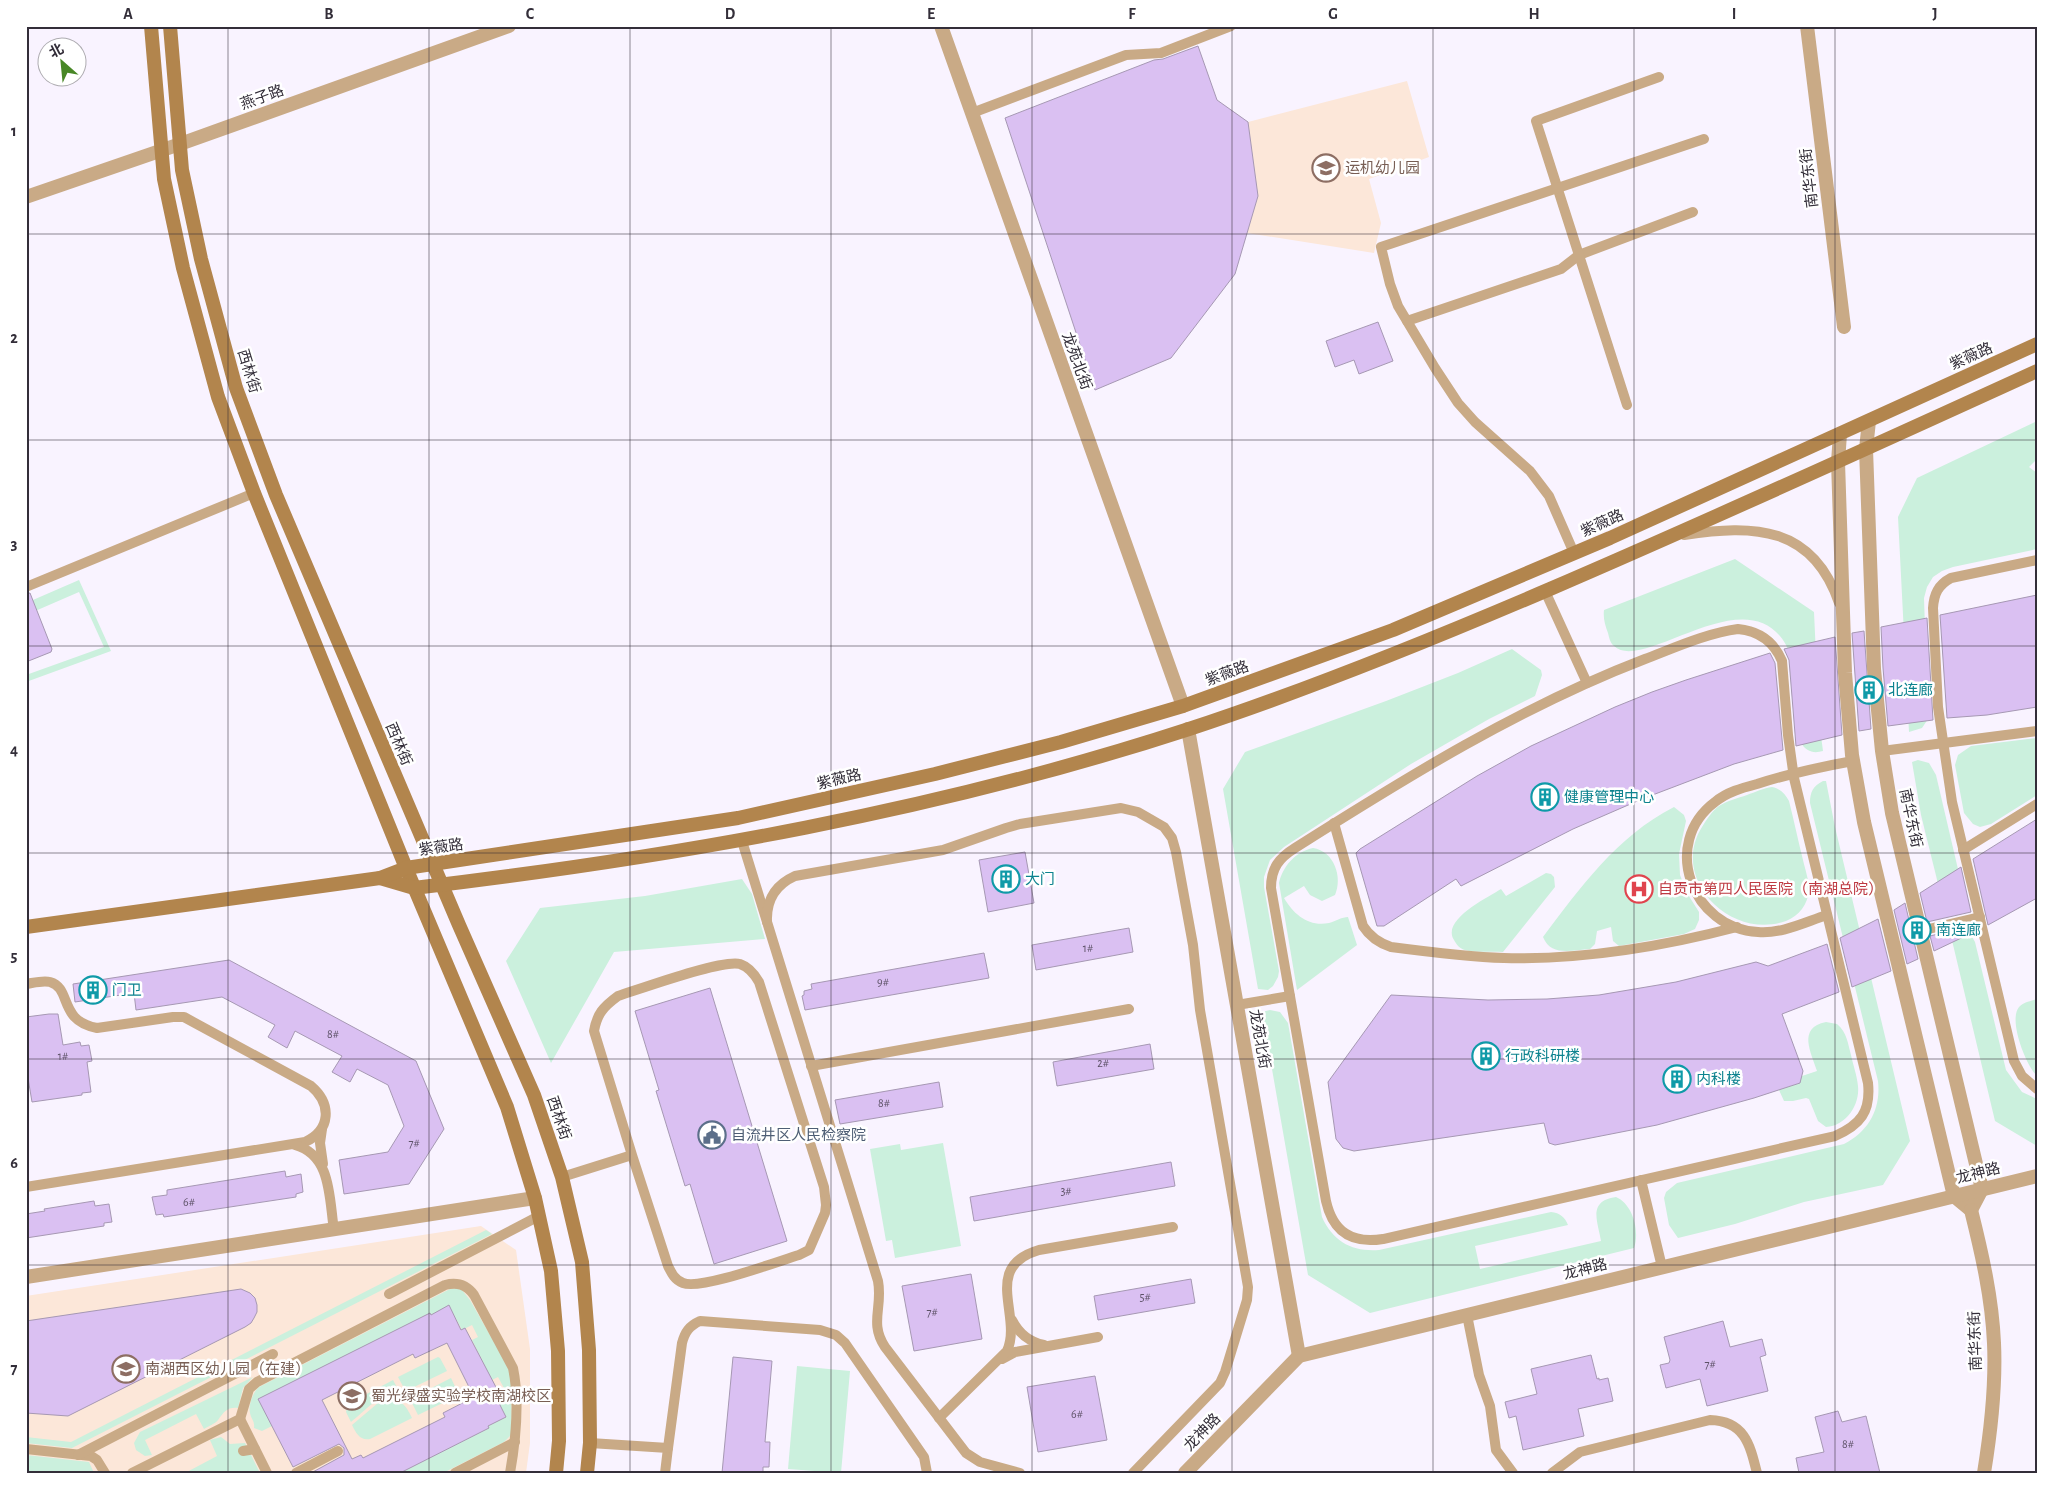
<svg xmlns="http://www.w3.org/2000/svg" width="2063" height="1499" viewBox="0 0 2063 1499" font-family="'Alegreya Sans','Noto Sans SC',sans-serif">
<style>
.education{fill:#fce7d9}
.green{fill:#cbf0dd}
.building{fill:#dac0f2;stroke:#a698b3;fill-rule:evenodd}
.lines{fill:none;stroke-linecap:round;stroke-linejoin:round}
.service{stroke:#c9aa86;stroke-width:10}
.minor{stroke:#c9aa86;stroke-width:14}
.secondary{stroke:#b2854d;stroke-width:14}
.grid{fill:none;stroke:#332e39;stroke-width:1;stroke-opacity:0.55}
.labels{text-anchor:middle;stroke-width:5;stroke-linejoin:round;paint-order:stroke}
.number-label{font-size:12px;fill:#5d5267}
.street-label{font-size:15px;fill:#332e39;stroke:#fff}
.education-label{font-size:15px;fill:#785e54;stroke:#fff;text-anchor:start}
.culture-label{font-size:15px;fill:#0d838f;stroke:#fff;text-anchor:start}
.health-label{font-size:15px;fill:#be3a42;stroke:#fff;text-anchor:start}
.service-label{font-size:15px;fill:#4e5e75;stroke:#fff;text-anchor:start}
.neatline{fill:none;stroke:#332e39;stroke-width:2}
.grid-label{font-size:16px;text-anchor:middle;font-weight:bold;fill:#332e39}
</style>
<rect width="100%" height="100%" fill="#f9f3ff"/>
<g class="education">
<polygon points="1407,81 1429,157 1369,179 1381,223 1374,253 1247,233 1248,122"/>
<polygon points="481,1226 516,1250 530,1349 530,1443 526,1473 26,1473 26,1296"/>
</g>
<g class="green">
<polygon points="2037,421 2037,459 2029,467 2037,473 2037,549 1953,567 1942,571 1933,577 1927,587 1924,598 1928,719 1922,728 1909,732 1898,517 1917,478"/>
<path d="M1735,559l79,53 5,109 4,30c-10,3 -17,0 -22,-8 -3,-22 -6,-80 -15,-98 -39,-70 -143,29 -172,1 -4,-3 -5,-9 -6,-13 -3,-8 -5,-15 -4,-23z"/>
<polygon points="79,580 111,651 26,682 26,675 104,647 79,592 26,615 26,603"/>
<polygon points="1512,649 1541,670 1542,675 1535,696 1489,719 1411,764 1284,847 1270,860 1264,877 1264,887 1279,971 1278,977 1273,986 1268,990 1258,989 1223,789 1245,752 1386,701 1458,673"/>
<polygon points="2037,738 2037,795 1991,824 1980,827 1973,824 1964,813 1955,765 1958,755 1971,746"/>
<polygon points="1918,760 1929,763 1936,775 1964,895 1946,916 1921,815 1912,762"/>
<path d="M1823,781h3l9,46 75,314 -27,44 -79,17 -69,22 -57,14 -9,-13 -5,-27 2,-6 11,-9 167,-39c25,-13 37,-35 34,-63l-68,-278c0,-11 3,-17 13,-22z"/>
<path d="M1772,787c9,2 13,7 17,14 5,20 9,39 14,59 2,9 6,20 6,30 -1,14 -10,26 -23,31 -55,20 -117,-42 -84,-94 5,-8 10,-16 17,-21 8,-5 19,-8 28,-11 8,-3 17,-7 25,-8z"/>
<path d="M1674,807l10,8 2,6 -7,33 1,21 7,18 12,19v8l-4,9 -11,5 -65,12 -6,-5 -2,-14 -14,4 -2,13 -5,5c-18,1 -39,8 -47,-12 37,-49 74,-101 131,-130z"/>
<path d="M1313,848c21,3 30,29 22,47l-13,6 -12,-6 -6,-9 -20,12c10,17 25,29 45,25 7,-2 13,-6 19,-6l9,28 -60,45 -18,-107c4,-17 16,-31 34,-35z"/>
<path d="M1546,873l5,1 3,3 1,10 -52,65c-12,-1 -27,1 -38,-2 -5,-1 -9,-6 -11,-10 -13,-20 33,-42 47,-51l5,7z"/>
<polygon points="742,879 752,894 765,939 614,952 551,1063 506,961 540,908 645,896"/>
<path d="M1954,930c11,0 16,2 21,12l31,128 16,22 15,7v47l-42,-25 -45,-189z"/>
<path d="M2037,999v77c-11,-10 -29,-56 -18,-69 4,-5 12,-6 18,-8z"/>
<path d="M1270,1010l10,2 8,11 34,194c11,25 31,35 57,33l172,-38c9,1 14,5 17,13l-93,21 5,23 121,-28c-3,-19 -14,-40 15,-44 17,7 24,35 18,51l-264,65 -62,-38 -46,-263z"/>
<path d="M1826,1022l11,2c10,8 11,20 14,31 2,10 6,20 7,31 2,19 -12,40 -32,41l-8,-6 -9,-22 -3,-1 -13,3h-9l-5,-11 20,-7 3,-7 15,-5c-6,-19 -20,-43 9,-49z"/>
<polygon points="943,1143 961,1246 895,1258 892,1240 886,1241 870,1149 900,1144 901,1150"/>
<polygon points="486,1230 492,1234 72,1448 26,1443 26,1437 71,1442"/>
<path d="M456,1288l6,2 8,10 41,72 1,62 -8,8 -61,31h-43l89,-45 -1,-2 18,-9 -12,-24 10,-5 -6,-11 -6,3 -20,-40 6,-3 -6,-12 -10,5 -13,-24 -18,9 -1,-2 -171,86 13,27 -10,5 -8,-3c1,-7 -3,-9 -4,-15 -2,-7 3,-21 9,-26l191,-98z"/>
<polygon points="438,1357 440,1358 447,1371 408,1390 405,1390 398,1377"/>
<polygon points="797,1366 850,1371 841,1473 788,1469"/>
<path d="M253,1377l-10,11 -5,20c-11,-1 -14,4 -20,12 -3,4 -10,6 -14,9l-8,-15 -51,26 7,15 -7,1 -9,-6 -2,-7 6,-11z"/>
<polygon points="451,1378 459,1395 418,1415 411,1401 412,1398"/>
<path d="M393,1380l7,13 -2,5c-22,-4 -31,12 -47,24l-5,-10 2,-8z"/>
<path d="M387,1400c16,0 19,6 25,18l-42,21c-10,2 -14,-6 -18,-14l26,-22z"/>
<polygon points="221,1437 230,1444 245,1443 260,1473 185,1473 217,1456 210,1440"/>
<polygon points="26,1455 89,1462 94,1473 26,1473"/>
</g>
<g class="building">
<polygon points="1198,46 1217,100 1248,122 1258,196 1235,274 1171,358 1095,390 1005,118 1154,60 1163,59"/>
<polygon points="1378,322 1393,361 1359,374 1354,360 1335,367 1326,341"/>
<polygon points="30,593 52,649 51,652 26,662 26,594"/>
<polygon points="2037,595 2037,707 1987,715 1947,718 1940,615"/>
<polygon points="1927,618 1933,720 1888,726 1883,668 1881,627"/>
<polygon points="1864,631 1871,729 1859,731 1852,633"/>
<polygon points="1835,637 1842,735 1796,746 1789,660 1784,649"/>
<polygon points="1770,653 1775,663 1783,750 1734,764 1642,799 1573,829 1461,886 1456,879 1384,926 1377,926 1357,857 1356,853 1360,849 1477,776 1531,746 1615,707 1652,692 1686,680"/>
<polygon points="2037,819 2037,898 1988,925 1973,859"/>
<polygon points="1025,852 1034,903 988,912 979,860"/>
<polygon points="1961,867 1971,912 1927,922 1920,893"/>
<polygon points="1905,903 1918,959 1907,964 1894,910"/>
<polygon points="1878,919 1891,971 1852,987 1840,938"/>
<polygon points="1974,925 1976,931 1934,951 1930,936"/>
<polygon points="1129,928 1133,952 1036,970 1032,945"/>
<polygon points="1827,944 1839,992 1782,1014 1803,1071 1800,1083 1754,1098 1657,1125 1555,1145 1549,1143 1544,1123 1354,1151 1343,1148 1336,1139 1328,1082 1391,995 1488,1000 1547,999 1599,995 1676,982 1756,962 1768,966"/>
<polygon points="984,953 989,978 805,1010 802,996 804,995 804,991 812,989 811,984"/>
<polygon points="229,960 416,1061 444,1129 409,1184 344,1194 339,1160 388,1152 404,1126 388,1085 357,1069 350,1082 332,1072 342,1056 295,1031 287,1048 268,1037 275,1025 222,997 136,1010 134,993 75,1002 73,984"/>
<polygon points="710,988 787,1241 714,1264 690,1184 685,1186 656,1091 659,1090 635,1011"/>
<polygon points="49,1014 58,1014 63,1045 80,1042 81,1046 89,1045 92,1061 87,1062 91,1092 82,1093 82,1095 32,1102 26,1066 26,1017"/>
<polygon points="1150,1044 1154,1069 1057,1086 1053,1062"/>
<polygon points="939,1082 943,1107 840,1124 835,1100"/>
<polygon points="1171,1162 1175,1186 974,1221 970,1197"/>
<polygon points="285,1171 286,1177 301,1174 303,1192 296,1194 296,1197 164,1217 163,1214 156,1215 152,1197 167,1195 167,1190"/>
<polygon points="94,1201 95,1206 109,1204 112,1222 104,1223 104,1226 26,1238 26,1214 45,1211 44,1209"/>
<polygon points="971,1274 982,1339 914,1351 902,1286"/>
<polygon points="1191,1279 1195,1303 1098,1320 1094,1296"/>
<polygon points="241,1289 250,1293 255,1298 257,1305 257,1312 254,1318 251,1323 245,1327 68,1416 26,1413 26,1321"/>
<path d="M449,1305l12,25 4,-2 33,63 -4,2 12,24 -18,9 1,2 -89,45h-89l33,-18v-7l-5,-4 -46,23 -35,-68 172,-86 1,2zM447,1343l27,54 -31,16 2,4 -82,41 -2,-3 -9,4 -30,-59 91,-46 2,4z"/>
<polygon points="1723,1321 1730,1347 1762,1339 1766,1355 1760,1357 1768,1391 1707,1406 1700,1379 1666,1388 1660,1365 1669,1363 1670,1360 1664,1337"/>
<polygon points="1591,1355 1597,1379 1599,1378 1599,1380 1608,1378 1613,1401 1578,1409 1584,1436 1523,1450 1516,1416 1509,1418 1505,1402 1537,1394 1531,1369"/>
<polygon points="733,1357 772,1361 765,1442 770,1442 769,1467 763,1467 763,1473 722,1473"/>
<polygon points="1095,1376 1107,1440 1038,1452 1027,1387"/>
<polygon points="1838,1411 1842,1422 1866,1416 1880,1473 1799,1473 1796,1458 1824,1452 1815,1417"/>
</g>
<g class="lines">
<g class="service">
<polyline points="972,113 1126,55 1161,53 1231,26"/>
<polyline points="1407,321 1561,269 1579,255 1693,212"/>
<polyline points="1627,405 1536,121 1659,77"/>
<path d="M1684,535c70,-11 129,-9 155,68"/>
<polyline points="1574,553 1549,496 1530,471 1475,422 1458,403 1435,368 1398,306 1390,284 1381,247 1704,139"/>
<path d="M2037,560l-86,18c-13,7 -17,16 -18,30l5,99 14,95 62,259 8,15 15,13"/>
<polyline points="26,587 254,493"/>
<polyline points="1545,591 1587,683"/>
<path d="M1738,629c21,2 36,13 44,32l6,74 6,43 74,305c3,29 -8,42 -33,53l-452,103c-31,5 -50,-7 -57,-38l-55,-313c0,-20 8,-30 24,-40 112,-71 225,-141 350,-189 29,-11 62,-26 93,-30z"/>
<polyline points="1882,751 2037,731"/>
<path d="M1334,823l29,103c7,11 16,17 28,21 38,5 76,10 113,11 79,2 157,-11 233,-31"/>
<path d="M742,841l136,440c5,26 -9,42 7,66l81,106 14,9 40,11"/>
<polyline points="1963,850 2037,804"/>
<path d="M1827,915c-22,7 -45,19 -69,17 -66,-3 -98,-89 -43,-130 12,-10 27,-14 42,-18 31,-10 63,-17 96,-23"/>
<path d="M767,922c-1,-22 8,-37 28,-46l148,-26 63,-22 14,-4 101,-16 17,4 26,15 8,11 4,14 17,93 7,65 48,277 -1,13 -22,72 -5,11 -87,90"/>
<polyline points="1920,931 1980,917"/>
<path d="M26,984c7,-1 17,-4 24,-2 22,6 8,39 47,46l76,-11h11l127,69c21,18 20,44 -6,56l-279,45"/>
<polyline points="1237,1005 1290,996"/>
<polyline points="811,1066 1129,1009"/>
<polyline points="322,1129 320,1143 323,1164"/>
<path d="M295,1145c37,10 34,54 39,85"/>
<path d="M562,1177l70,-22 36,111c4,8 7,14 15,17 18,7 93,-21 116,-28l10,-5 16,-37 1,-8 -2,-18 -65,-205c-4,-7 -10,-15 -19,-18 -18,-5 -100,25 -122,32 -15,11 -21,18 -24,35l38,124"/>
<polyline points="1641,1180 1662,1267"/>
<polyline points="389,1294 539,1216"/>
<polyline points="1467,1315 1479,1375 1490,1406 1496,1450 1513,1473"/>
<path d="M1012,1320c7,14 17,22 32,25"/>
<polyline points="1002,1359 1015,1352 1098,1337"/>
<path d="M939,1418l68,-67c16,-35 -26,-84 32,-101l134,-23"/>
<polyline points="240,1419 267,1473"/>
<polyline points="590,1443 668,1448 665,1473"/>
<path d="M668,1448l14,-105c3,-11 7,-17 18,-22l120,9 16,5 9,8 79,114 3,16"/>
<polyline points="26,1449 91,1456 97,1460 105,1473"/>
<polyline points="243,1451 255,1449"/>
<polyline points="78,1455 273,1354"/>
<path d="M132,1473l108,-54 9,-30 8,-7 188,-97c12,-3 21,-1 29,10l39,73c7,34 3,71 -3,105"/>
<polyline points="296,1473 338,1451"/>
<polyline points="455,1473 515,1442"/>
<path d="M1552,1473l28,-21 130,-32c35,1 40,25 47,53"/>
</g>
<g class="minor">
<polyline points="941,26 1183,706"/>
<polyline points="1807,26 1844,327"/>
<polyline points="26,197 180,144 509,26"/>
<polyline points="1840,434 1838,462 1845,673 1852,755 1864,822 1954,1196 1971,1210 1982,1189 1892,813 1882,751 1874,669 1866,449 1869,421"/>
<polyline points="1188,729 1299,1356"/>
<path d="M1971,1210c11,44 21,88 23,133 2,43 -3,87 -10,130"/>
<polyline points="26,1277 535,1198"/>
<polyline points="1185,1473 1299,1356 2037,1176"/>
</g>
<g class="secondary">
<polyline points="151,26 164,179 183,268 218,397 254,493 406,868 507,1107 535,1198 551,1271 558,1351 559,1441 556,1473"/>
<polyline points="170,26 182,170 201,259 236,388 276,495 459,925 534,1095 562,1177 582,1262 589,1350 590,1443 587,1473"/>
<path d="M380,878l34,10c262,-31 524,-77 775,-159 122,-40 242,-89 361,-140 163,-70 325,-144 487,-218"/>
<polyline points="26,927 380,878 406,868 738,818 935,774 1061,742 1183,706 1393,630 1610,538 2037,344"/>
</g>
</g>
<path class="grid" d="M228,26v1447M429,26v1447M630,26v1447M831,26v1447M1032,26v1447M1232,26v1447M1433,26v1447M1634,26v1447M1835,26v1447M26,234h2011M26,440h2011M26,646h2011M26,853h2011M26,1059h2011M26,1265h2011"/>
<defs>
<g id="school-ring" transform="scale(1.4375)"><circle r="9.5" fill="#fff" stroke="#8d6e63" stroke-width="1.5"/><path d="M0-5L7-2L0 1L-7-2ZM-4 1L0 2.5L4 1V4Q0 6-4 4Z" fill="#8d6e63"/></g>
<g id="building-ring" transform="scale(1.4375)"><circle r="9.5" fill="#fff" stroke="#0f9aa8" stroke-width="1.5"/><path d="M-4-6H4V6H1V3H-1V6H-4ZM-2.5-4.3h1.7v1.8h-1.7ZM.8-4.3h1.7v1.8H.8ZM-2.5-1h1.7V.8h-1.7ZM.8-1h1.7V.8H.8Z" fill="#0f9aa8"/></g>
<g id="hospital-ring" transform="scale(1.4375)"><circle r="9.5" fill="#fff" stroke="#e0444e" stroke-width="1.5"/><path d="M-5-5h3v3.5h4V-5h3V5h-3V1.5h-4V5h-3Z" fill="#e0444e"/></g>
<g id="civic-ring" transform="scale(1.4375)"><circle r="9.5" fill="#fff" stroke="#5c6f8a" stroke-width="1.5"/><path d="M-.6-6.5H3V-4.5H.6V-3L4-1V1h2V6H-6V1h2V-1L-.6-3ZM-1.2 2.5V6h2.4V2.5Z" fill="#5c6f8a"/></g>
</defs>
<g fill-rule="evenodd">
<use href="#school-ring" x="1326" y="168"/>
<use href="#building-ring" x="1869" y="690"/>
<use href="#building-ring" x="1545" y="797"/>
<use href="#building-ring" x="1006" y="879"/>
<use href="#hospital-ring" x="1639" y="889"/>
<use href="#building-ring" x="1917" y="930"/>
<use href="#building-ring" x="93" y="990"/>
<use href="#building-ring" x="1486" y="1056"/>
<use href="#building-ring" x="1677" y="1079"/>
<use href="#civic-ring" x="712" y="1135"/>
<use href="#school-ring" x="126" y="1369"/>
<use href="#school-ring" x="352" y="1396"/>
</g>
<g class="labels">
<g class="number-label">
<text x="1088" y="952">1#</text>
<text x="883" y="986">9#</text>
<text x="333" y="1038">8#</text>
<text x="63" y="1060">1#</text>
<text x="1103" y="1067">2#</text>
<text x="884" y="1107">8#</text>
<text x="414" y="1147">7#</text>
<text x="1066" y="1195">3#</text>
<text x="189" y="1206">6#</text>
<text x="1145" y="1301">5#</text>
<text x="932" y="1316">7#</text>
<text x="1710" y="1368">7#</text>
<text x="1077" y="1418">6#</text>
<text x="1848" y="1448">8#</text>
</g>
<g class="street-label">
<text transform="translate(262 97) rotate(-20)" y="5">燕子路</text>
<text transform="translate(1809 178) rotate(-97)" y="5">南华东街</text>
<text transform="translate(1971 356) rotate(-24)" y="5">紫薇路</text>
<text transform="translate(1077 361) rotate(70)" y="5">龙苑北街</text>
<text transform="translate(249 371) rotate(73)" y="5">西林街</text>
<text transform="translate(1602 523) rotate(-24)" y="5">紫薇路</text>
<text transform="translate(1227 673) rotate(-20)" y="5">紫薇路</text>
<text transform="translate(399 744) rotate(67)" y="5">西林街</text>
<text transform="translate(839 779) rotate(-13)" y="5">紫薇路</text>
<text transform="translate(1911 818) rotate(78)" y="5">南华东街</text>
<text transform="translate(441 847) rotate(-8)" y="5">紫薇路</text>
<text transform="translate(1260 1039) rotate(80)" y="5">龙苑北街</text>
<text transform="translate(559 1118) rotate(71)" y="5">西林街</text>
<text transform="translate(1978 1173) rotate(-14)" y="5">龙神路</text>
<text transform="translate(1585 1269) rotate(-14)" y="5">龙神路</text>
<text transform="translate(1975 1341) rotate(-92)" y="5">南华东街</text>
<text transform="translate(1202 1432) rotate(-46)" y="5">龙神路</text>
</g>
<g class="education-label">
<text x="1345" y="173">运机幼儿园</text>
<text x="145" y="1374">南湖西区幼儿园（在建）</text>
<text x="371" y="1401">蜀光绿盛实验学校南湖校区</text>
</g>
<g class="culture-label">
<text x="1888" y="695">北连廊</text>
<text x="1564" y="802">健康管理中心</text>
<text x="1025" y="884">大门</text>
<text x="1936" y="935">南连廊</text>
<text x="112" y="995">门卫</text>
<text x="1505" y="1061">行政科研楼</text>
<text x="1696" y="1084">内科楼</text>
</g>
<g class="health-label">
<text x="1658" y="894">自贡市第四人民医院（南湖总院）</text>
</g>
<g class="service-label">
<text x="731" y="1140">自流井区人民检察院</text>
</g>
</g>
<rect width="2063" height="1499" fill="none" stroke="#ffffff" stroke-width="55"/>
<g transform="translate(62 62) rotate(333)"><circle r="24" fill="#ffffff" stroke="#adabb0"/>
<path d="M0-4L9 19L0 12L-9 19Z" fill="#488726"/>
<text y="-8" font-size="14" font-weight="bold" text-anchor="middle" fill="#332e39">北</text>
</g>
<rect x="28" y="28" width="2008" height="1444" class="neatline"/>
<g class="grid-label">
<text x="128" y="19">A</text>
<text x="329" y="19">B</text>
<text x="530" y="19">C</text>
<text x="730" y="19">D</text>
<text x="931" y="19">E</text>
<text x="1132" y="19">F</text>
<text x="1333" y="19">G</text>
<text x="1534" y="19">H</text>
<text x="1734" y="19">I</text>
<text x="1935" y="19">J</text>
<text x="14" y="136">1</text>
<text x="14" y="343">2</text>
<text x="14" y="549">3</text>
<text x="14" y="755">4</text>
<text x="14" y="961">5</text>
<text x="14" y="1168">6</text>
<text x="14" y="1374">7</text>
</g>
</svg>
